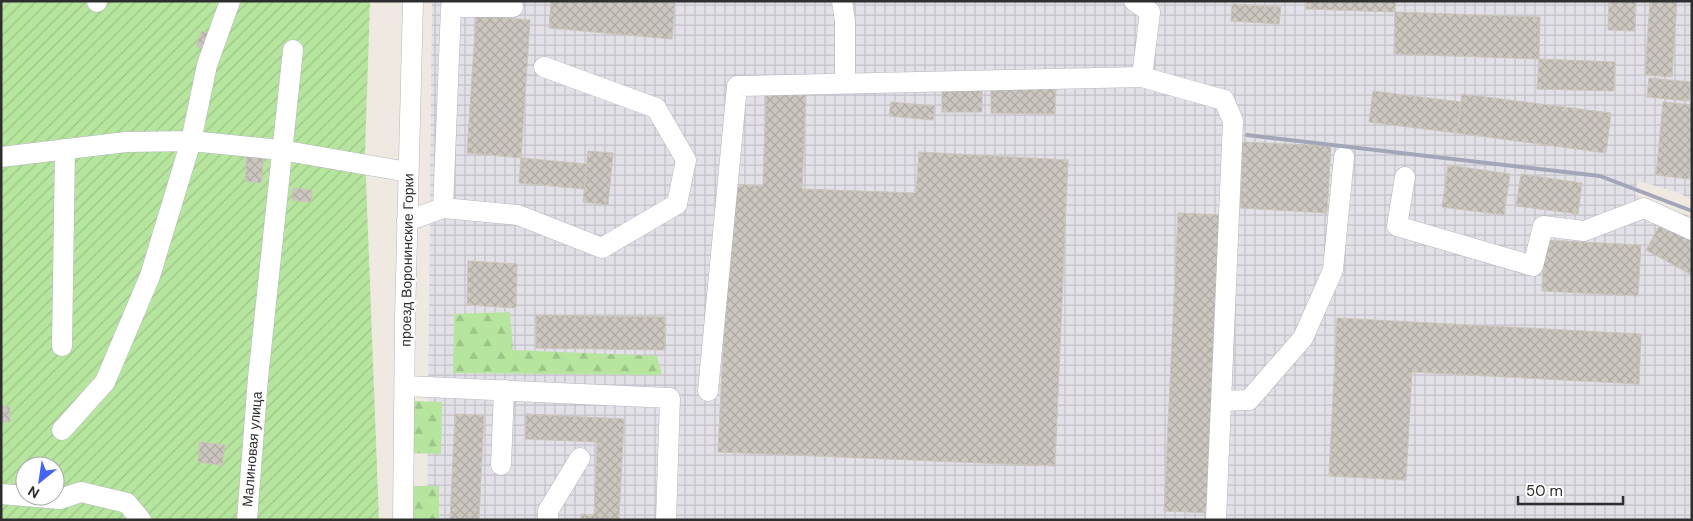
<svg xmlns="http://www.w3.org/2000/svg" width="1693" height="521" viewBox="0 0 1693 521" font-family="'DM Sans',sans-serif">
<style>
.industrial{fill:url(#industrial-grid)}
.forest{fill:url(#forest-firs)}
.garden{fill:url(#garden-furrows);fill-rule:evenodd}
.building{fill:url(#building-cross-hatch);stroke:#cbc5ba}
.lines{fill:none;stroke-linecap:round;stroke-linejoin:round}
.minor-casing{stroke:#b4b7c1;stroke-width:21}
.minor{stroke:#fff;stroke-width:20}
.rail{stroke:#a3a6b8;stroke-width:4}
.labels{text-anchor:middle;stroke-width:4.5;stroke-linejoin:round;paint-order:stroke}
.street-label{font-size:14px;fill:#2e2e2e;stroke:#fff}
</style>
<defs>
<pattern id="industrial-grid" width="8" height="8" patternUnits="userSpaceOnUse" patternTransform="scale(1.25)"><rect width="8" height="8" fill="#e3e1e8"/><path d="M0 4h8M4 0v8" fill="none" stroke="#c3c1c7"/></pattern>
<pattern id="forest-firs" width="22" height="20" patternUnits="userSpaceOnUse" patternTransform="scale(1.25)"><rect width="22" height="20" fill="#b6e59e"/><path d="M5 1l3.5 6h-7zM16 11l3.5 6h-7z" fill="#9dc588"/></pattern>
<pattern id="garden-furrows" width="10" height="10" patternUnits="userSpaceOnUse" patternTransform="scale(1.25)"><rect width="10" height="10" fill="#b6e59e"/><path d="M-1 1l2-2M0 10L10 0M9 11l2-2" fill="none" stroke="#9dc588"/></pattern>
<pattern id="building-cross-hatch" width="8" height="8" patternUnits="userSpaceOnUse" patternTransform="scale(1.25)"><rect width="8" height="8" fill="#cbc7bf"/><path d="M0 0l8 8M0 8l8-8" fill="none" stroke="#afaba4"/></pattern>
</defs>
<rect width="100%" height="100%" fill="#efe9e1"/>
<polygon class="industrial" points="432,1 1692,1 1692,200 1677,192 1638,181 1635,195 1692,217 1692,520 427,520"/>
<g class="forest">
<polygon points="510,312 513,350 657,356 662,375 453,373 454,314"/>
<polygon points="412,401 442,402 441,454 411,453"/>
<rect x="410" y="486" width="29" height="34"/>
</g>
<path class="garden" d="M1,1h369l-5,153 14,366h-378zM25,466h30v30h-30z"/>
<g class="building">
<polygon points="551,1 657,1 675,3 672,39 549,28"/>
<polygon points="1307,1 1396,1 1395,12 1306,9"/>
<polygon points="1609,1 1636,1 1635,31 1608,30"/>
<polygon points="1650,1 1677,1 1672,77 1645,75"/>
<polygon points="1232,4 1281,7 1279,24 1231,21"/>
<polygon points="1395,12 1540,17 1539,59 1394,54"/>
<polygon points="476,15 530,20 521,158 467,153"/>
<polygon points="202,31 215,36 210,51 196,46"/>
<polygon points="1539,59 1615,62 1614,91 1537,89"/>
<polygon points="1649,78 1691,82 1689,101 1647,97"/>
<rect x="942" y="85" width="40" height="27"/>
<polygon points="991,86 1056,87 1055,114 991,113"/>
<polygon points="766,90 806,93 802,189 916,193 919,152 1068,160 1055,466 718,452 731,184 763,186"/>
<polygon points="1373,91 1461,102 1457,133 1369,122"/>
<polygon points="1462,94 1611,113 1606,153 1457,133"/>
<polygon points="891,102 935,106 933,120 889,116"/>
<polygon points="1663,102 1692,105 1692,145 1689,179 1656,175"/>
<polygon points="1243,142 1331,146 1327,213 1240,208"/>
<polygon points="588,151 613,153 608,205 583,202"/>
<polygon points="247,152 264,154 261,183 245,181"/>
<polygon points="521,158 587,164 584,189 519,183"/>
<polygon points="1448,165 1510,174 1504,215 1442,207"/>
<polygon points="1521,174 1582,183 1578,214 1516,206"/>
<polygon points="293,188 312,190 311,202 292,200"/>
<polygon points="1178,213 1223,215 1209,513 1164,511"/>
<polygon points="1662,221 1692,237 1692,275 1646,250"/>
<polygon points="1544,240 1641,245 1638,296 1542,291"/>
<polygon points="468,261 517,264 516,308 467,305"/>
<polygon points="536,315 666,317 665,350 536,348"/>
<polygon points="1337,318 1641,334 1639,384 1412,372 1406,480 1329,476"/>
<polygon points="1,406 10,407 10,422 1,422"/>
<polygon points="455,414 484,415 479,520 450,520"/>
<polygon points="526,414 624,419 619,520 581,520 581,514 594,515 597,442 525,439"/>
<polygon points="200,442 225,445 222,465 198,462"/>
</g>
<g class="lines">
<g class="minor-casing">
<g id="minor">
<polyline points="97,1 97,2"/>
<polyline points="842,1 845,21 845,83"/>
<polyline points="1134,1 1150,12 1142,77"/>
<polyline points="1,157 126,142 191,141 281,150 408,172"/>
<polyline points="1405,177 1397,226 1533,266 1543,226 1584,231 1644,208 1692,230"/>
<polyline points="443,208 451,7 513,7"/>
<polyline points="407,221 443,208 518,215 602,248 677,204 686,160 656,108 544,67"/>
<polyline points="62,346 65,149"/>
<polyline points="405,386 670,398 666,520"/>
<polyline points="708,391 737,86 1142,77 1224,100 1233,121 1216,520"/>
<polyline points="1222,401 1249,400 1303,338 1333,270 1344,157"/>
<polyline points="62,430 105,382 150,276 191,141 207,65 230,1"/>
<polyline points="501,465 504,390"/>
<polyline points="1,494 60,499 81,492 127,503 141,520"/>
<polyline points="247,520 258,378 293,50"/>
<polyline points="403,520 405,318 413,1"/>
<polyline points="548,520 548,511 580,458"/>
</g>
</g>
<use href="#minor" class="minor"/>
<polyline class="rail" points="1247,135 1600,176 1692,211"/>
</g>
<g class="labels">
<g class="street-label">
<text transform="translate(407 260) rotate(-89)" y="5">проезд Воронинские Горки</text>
<text transform="translate(252 449) rotate(-85)" y="5">Малиновая улица</text>
</g>
</g>
<rect width="1693" height="521" fill="none" stroke="#2e2e2e" stroke-width="5"/>
<g transform="translate(40 481) rotate(210)"><circle r="24" fill="#ffffff" stroke="#ababab"/>
<path d="M0-4L9 19L0 12L-9 19Z" fill="#4264fb"/>
<text y="-8" font-size="14" font-weight="bold" text-anchor="middle" fill="#2e2e2e">N</text>
</g>
<path d="M1518 496v8h105v-8" fill="none" stroke="#2e2e2e" stroke-width="2.5"/>
<text x="1526" y="496" font-size="15" fill="#2e2e2e" stroke="#ffffff" stroke-width="4" paint-order="stroke">50 m</text>
</svg>
